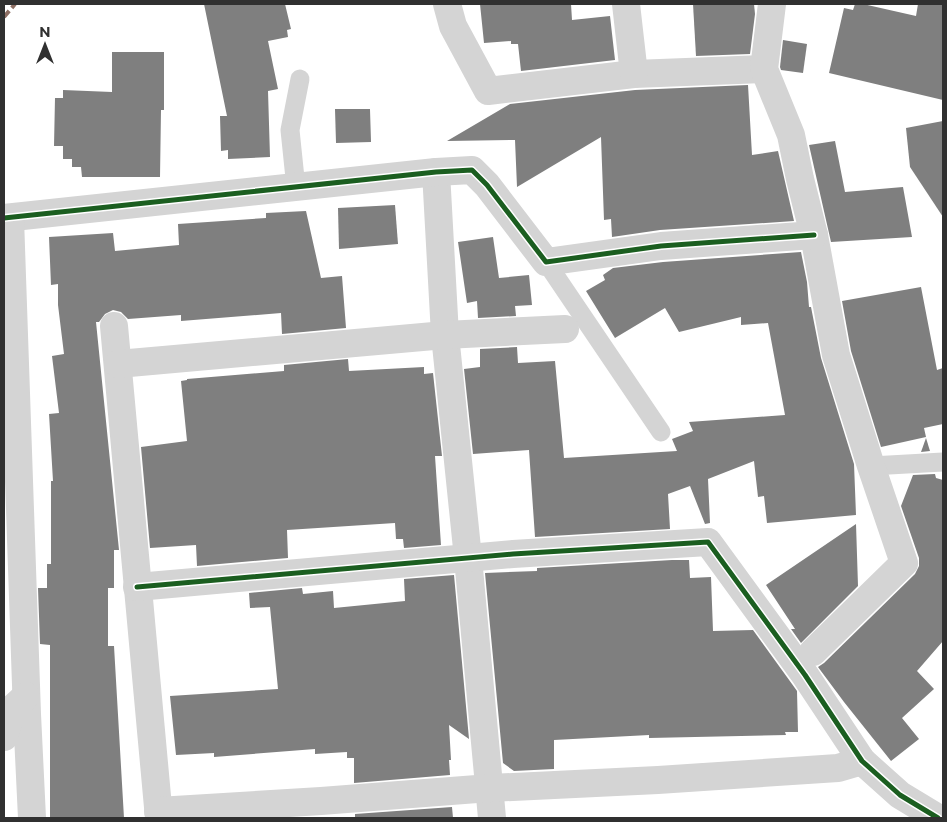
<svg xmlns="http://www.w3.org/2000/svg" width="947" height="822" viewBox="0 0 947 822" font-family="Montserrat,sans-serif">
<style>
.building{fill:#7f7f7f}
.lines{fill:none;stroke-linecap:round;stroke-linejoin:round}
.service{stroke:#d4d4d4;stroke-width:19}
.minor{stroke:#d4d4d4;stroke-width:28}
.quiet{stroke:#8d6e63;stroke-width:4;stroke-dasharray:8 4;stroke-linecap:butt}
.cycleway-casing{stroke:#fff;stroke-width:8}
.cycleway{stroke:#1b5e20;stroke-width:5}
</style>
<rect width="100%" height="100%" fill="#fff"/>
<g class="building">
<polygon points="204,4 285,4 291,29 287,30 288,37 268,41 278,89 268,91 270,157 228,159 228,150 221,151 220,116 227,116"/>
<polygon points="480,4 571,4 572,20 610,16 615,60 521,71 518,44 511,44 511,41 484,43"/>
<polygon points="693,4 754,4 755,14 750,54 696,56"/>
<polygon points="855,4 863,4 916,16 918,4 943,4 943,100 829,73 844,8 853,10"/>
<polygon points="783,40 807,44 803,73 781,70 780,67"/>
<polygon points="112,52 164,52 164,110 161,110 160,177 82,177 81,167 72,167 72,159 63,159 63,146 54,146 55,98 63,98 63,90 112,92"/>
<polygon points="748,85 752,155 778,151 794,221 660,230 612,237 611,219 604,220 601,137 517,187 515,140 447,141 510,104 635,90"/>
<polygon points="335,109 370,109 371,142 336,143"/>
<polygon points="943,121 943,217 910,167 906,128"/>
<polygon points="835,141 845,192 903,187 912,237 831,242 809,145"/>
<polygon points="395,205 398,244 339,249 338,208"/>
<polygon points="306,211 321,278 342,276 346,328 282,334 281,313 181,321 181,315 128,319 121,312 113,310 105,314 99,322 96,322 119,550 114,550 114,588 108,588 108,646 114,646 124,818 50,818 50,645 40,644 38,588 47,588 47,564 51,564 51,481 53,481 49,414 59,413 52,356 64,354 58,305 58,284 51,285 49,237 113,233 115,251 179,245 178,224 266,218 266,213"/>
<polygon points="493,237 499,278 529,275 532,305 515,306 516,316 478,318 477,301 467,303 458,242"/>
<polygon points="801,252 807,282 809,307 811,307 821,358 854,464 856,515 767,523 764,496 758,497 754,461 708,479 710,523 705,524 690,486 668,494 670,529 535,537 529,450 473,454 464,369 480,367 480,349 517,347 518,363 555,361 564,458 677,451 672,439 693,431 689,422 785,415 768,323 741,325 741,317 679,332 665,308 615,338 586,291 605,280 603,275 613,268 663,262"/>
<polygon points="921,287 937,370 943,368 943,424 924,428 926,437 881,447 851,351 842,301"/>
<polygon points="348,359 349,371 424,367 424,374 433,373 442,456 435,456 441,545 404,548 403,539 396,539 395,523 287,530 288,558 197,566 196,545 150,548 141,447 187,441 181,381 187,380 187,379 284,371 284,365"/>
<polygon points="926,438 930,451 921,452"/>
<polygon points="935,474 936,478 943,480 943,641 917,671 934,689 902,718 919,739 891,761 844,702 818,667 824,663 915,574 919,566 919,558 901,506 913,475"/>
<polygon points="856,524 858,586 801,643 791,629 795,629 766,585"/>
<polygon points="672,560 689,560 690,578 711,577 713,631 753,630 792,684 797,691 798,732 785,732 786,735 649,738 649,735 554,740 554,769 514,771 503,763 485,573 537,571 537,568"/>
<polygon points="454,575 469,739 449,725 451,760 449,760 450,775 354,783 354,758 347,758 347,752 315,754 315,749 214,757 214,753 176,755 170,696 278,689 270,607 250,608 249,593 302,588 303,594 333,591 334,608 405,601 404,579"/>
<polygon points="452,807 453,818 355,818 355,814"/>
</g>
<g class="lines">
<g class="service">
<polyline points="296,188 290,130 300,79"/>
<polyline points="546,262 661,432"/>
<polyline points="871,466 943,462"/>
</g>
<g class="minor">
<polyline points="447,4 453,26 488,91 634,74 764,69"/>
<polyline points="626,4 634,74"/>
<polyline points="772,4 764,69 791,135 800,179 814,235 836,355 871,466 904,563 813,652"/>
<polyline points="436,172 445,335 468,558 492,818"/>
<polyline points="4,218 436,172 472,170 487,185 546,262 661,246 814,235"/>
<polyline points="10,218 27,714 32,818"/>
<polyline points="114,326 159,818"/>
<polyline points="118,364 445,335 565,329"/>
<polyline points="137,587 513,554 708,542 805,675 862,761 900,795 938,818"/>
<polyline points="4,737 13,708 26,696"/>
<polyline points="158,811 321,801 490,788 658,780 838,768 862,761"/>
</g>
<polyline class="quiet" points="4,17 15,4"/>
<g class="cycleway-casing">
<g id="cycleway">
<polyline points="4,218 436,172 472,170 487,185 546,262 661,246 814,235"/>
<polyline points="137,587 513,554 708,542 805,675 862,761 900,795 938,818"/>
</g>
</g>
<use href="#cycleway" class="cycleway"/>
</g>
<rect width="947" height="822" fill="none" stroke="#303030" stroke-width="10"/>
<g transform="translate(45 45)" stroke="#ffffff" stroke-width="4" paint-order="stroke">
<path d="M0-4L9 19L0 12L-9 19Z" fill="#303030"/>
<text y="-8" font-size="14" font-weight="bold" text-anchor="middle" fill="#303030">N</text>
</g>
</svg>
